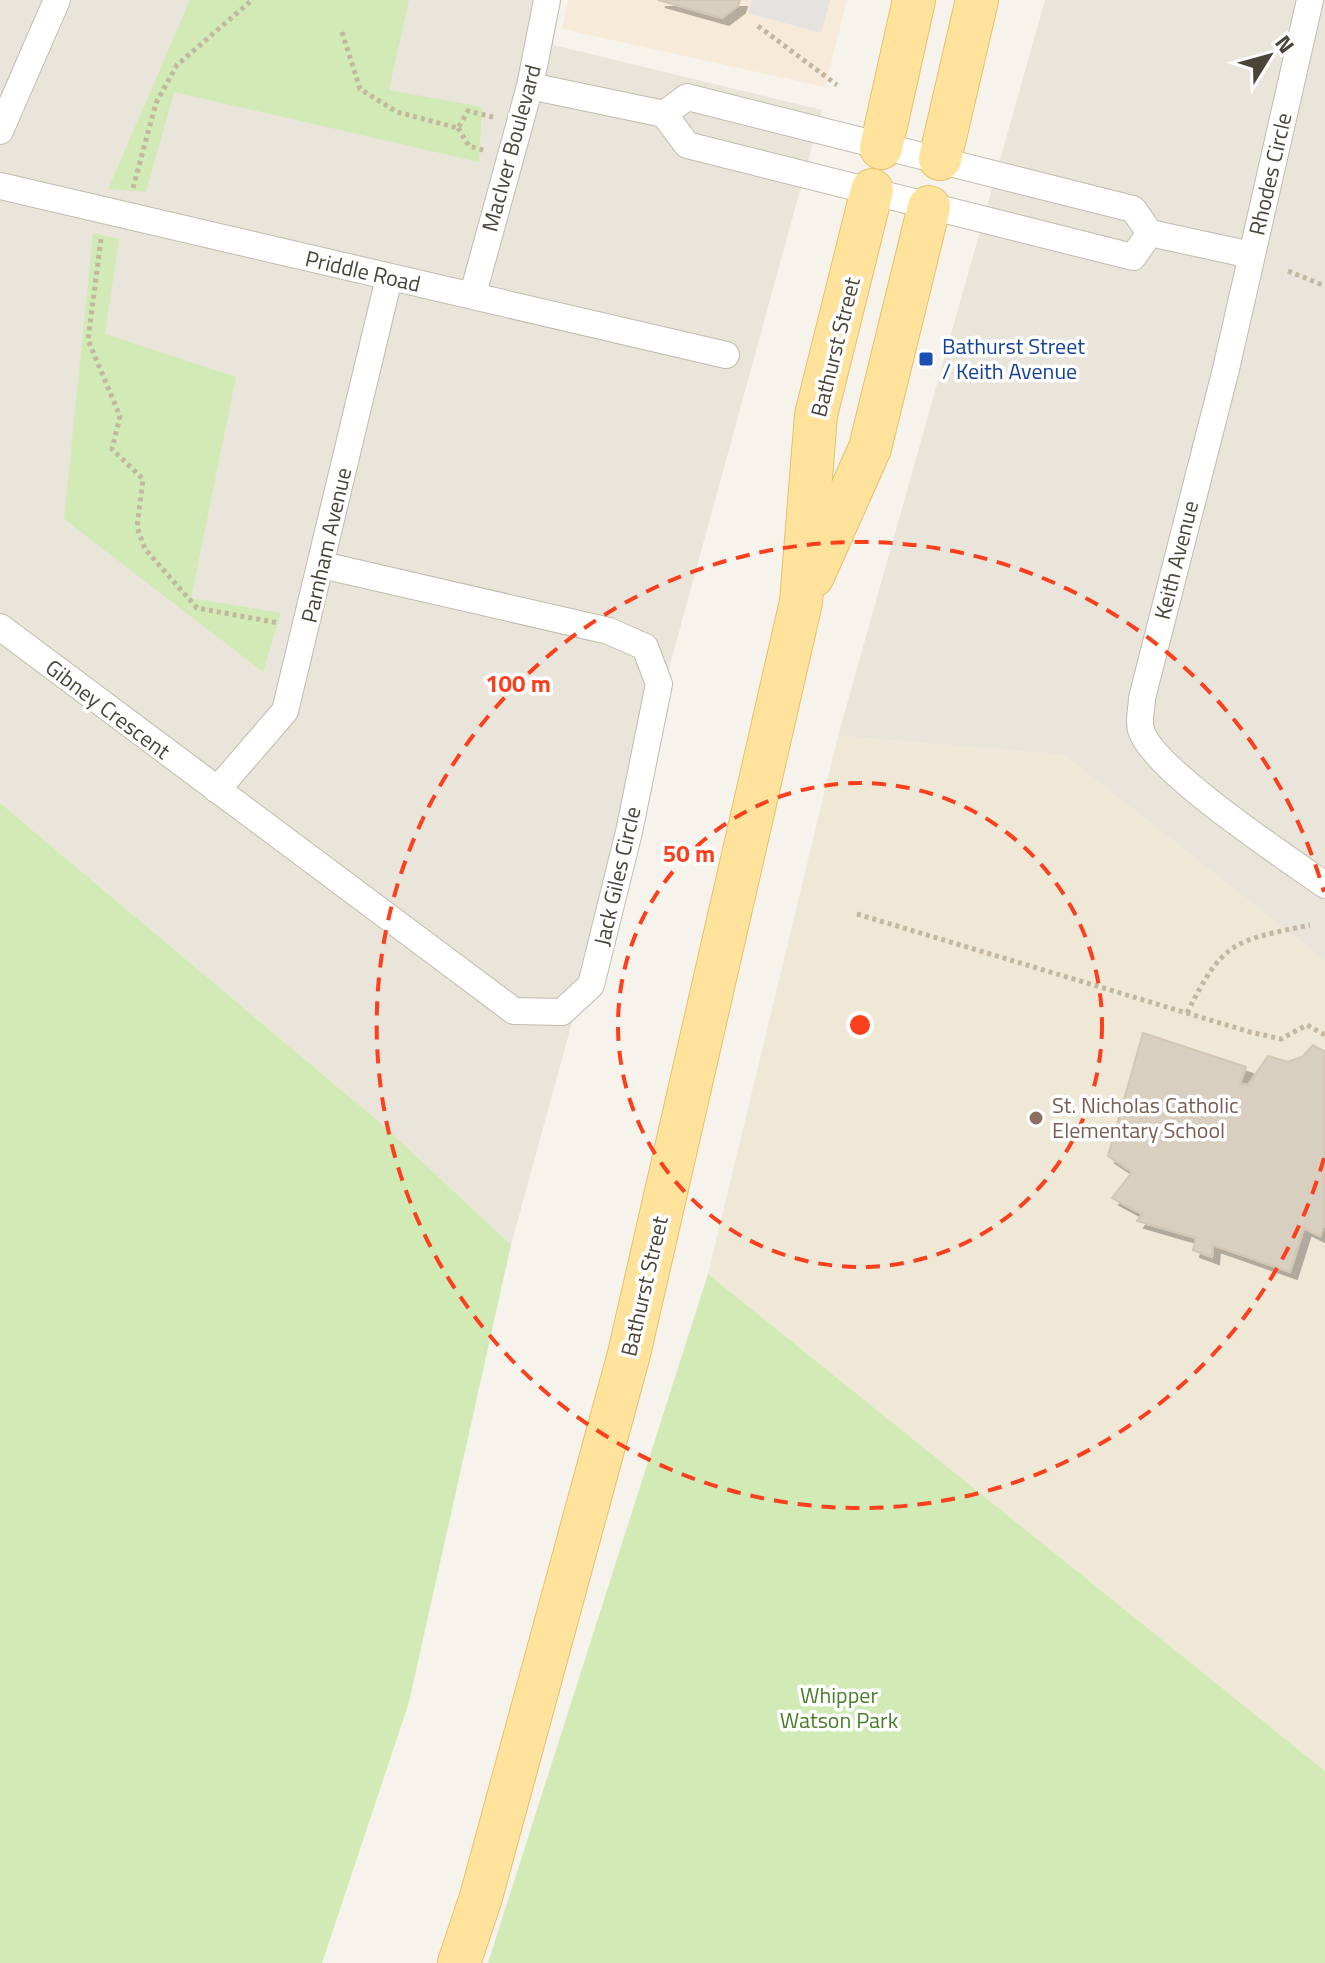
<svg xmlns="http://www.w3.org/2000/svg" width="1325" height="1963" viewBox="0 0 1325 1963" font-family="'Titillium Web',sans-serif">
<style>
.residential{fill:#eae5da}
.commercial{fill:#f7ead8}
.education{fill:#efe8d6}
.green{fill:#d2eab5}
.parking{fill:#e5e3e0}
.building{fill:#d8cfc1;stroke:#d3c7b4;stroke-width:2;filter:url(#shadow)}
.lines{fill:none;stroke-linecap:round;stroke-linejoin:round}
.minor-casing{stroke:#c2bbae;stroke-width:28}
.primary-casing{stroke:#e6c16a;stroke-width:44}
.path{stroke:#c4b79f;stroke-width:5;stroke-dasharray:4 4;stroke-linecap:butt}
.minor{stroke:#fff;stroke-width:26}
.primary{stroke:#ffe39c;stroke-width:42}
.ring{fill:none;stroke:#fc3f1d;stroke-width:4;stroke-dasharray:14 10}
.transit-dot{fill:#1a4fb4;stroke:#fff;stroke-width:3}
.education-dot{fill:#8d6e63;stroke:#fff;stroke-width:3}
.labels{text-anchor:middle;stroke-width:7;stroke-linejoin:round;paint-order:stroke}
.street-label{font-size:22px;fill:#4b4439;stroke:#fff}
.transit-label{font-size:22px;fill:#164399;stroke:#fff;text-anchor:start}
.education-label{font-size:22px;fill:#785e54;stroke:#fff;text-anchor:start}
.park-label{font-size:22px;fill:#4a7f2a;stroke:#fff}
.centre{fill:#fc3f1d;stroke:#fff;stroke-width:4}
.ring-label{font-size:24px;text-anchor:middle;font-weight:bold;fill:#fc3f1d;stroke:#fff;stroke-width:7;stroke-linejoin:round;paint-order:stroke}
</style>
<defs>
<filter id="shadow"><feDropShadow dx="7" dy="7" stdDeviation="0" flood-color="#0004"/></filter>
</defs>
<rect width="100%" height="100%" fill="#f6f3ec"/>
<g class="residential">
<polygon points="0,0 561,0 553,45 822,110 511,1245 384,1126 0,803"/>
<polygon points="1045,0 1325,0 1325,961 1064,755 838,736"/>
</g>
<polygon class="commercial" points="568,0 847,0 825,87 562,29"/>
<polygon class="education" points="838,736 1064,755 1325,961 1325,1771 708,1274"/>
<g class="green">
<polygon points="190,0 409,0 389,90 482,107 479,162 174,92 146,192 108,189"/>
<polygon points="93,233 119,239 105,334 236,377 191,598 281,613 263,672 64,519"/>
<polygon points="0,803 384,1126 511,1245 409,1702 322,1963 0,1963"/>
<polygon points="708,1274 1325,1771 1325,1963 488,1963"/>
</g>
<polygon class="parking" points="752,0 830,0 821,33 748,13"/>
<g class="building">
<polygon points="740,0 738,6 722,18 658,0"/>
<polygon points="1143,1033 1246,1067 1240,1084 1248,1085 1268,1056 1288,1062 1302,1057 1313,1045 1325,1052 1325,1223 1320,1236 1304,1228 1290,1272 1213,1245 1212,1257 1193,1250 1196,1238 1137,1221 1142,1214 1112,1198 1132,1172 1108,1156"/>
</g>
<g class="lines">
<g class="minor-casing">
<g id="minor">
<path d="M1310,0l-84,369 -84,329c0,9 -4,23 -1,32 11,39 146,128 184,155"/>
<polyline points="530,86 664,114 687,145 1133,257 1150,233"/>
<polyline points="664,114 687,97 1133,209 1150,233 1251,255"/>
<polyline points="0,131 57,0"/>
<polyline points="0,186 726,355"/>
<polyline points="473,294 530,86 547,0"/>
<polyline points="0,627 514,1011 562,1012 591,985 629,832 659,684 645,647 609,631 322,565"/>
<polyline points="217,790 285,711 389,278"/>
</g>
</g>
<g class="primary-casing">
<g id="primary">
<polyline points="881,148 914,0"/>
<polyline points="940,159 977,0"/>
<polyline points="813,576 870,448 929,207"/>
<polyline points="459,1963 481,1897 629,1354 801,602 816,415 872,190"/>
</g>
</g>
<g class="path">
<polyline points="758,26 837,85"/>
<polyline points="342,32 360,89 397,112 458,128 468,111 493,117"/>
<polyline points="458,128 469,146 486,151"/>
<polyline points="133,188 156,103 177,65 252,0"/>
<polyline points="101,239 88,340 120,416 112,449 143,479 137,527 145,549 197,608 279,623"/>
<polyline points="1288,271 1325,286"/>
<polyline points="857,914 1250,1032 1281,1039 1307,1025 1325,1035"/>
<path d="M1187,1013c36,-72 46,-72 123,-88"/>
</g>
<use href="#minor" class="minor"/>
<use href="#primary" class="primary"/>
</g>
<g class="ring">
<circle cx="860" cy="1025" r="242"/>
<path d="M1324 1158A483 483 0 1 1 1324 892"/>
</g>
<rect class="transit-dot" x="918" y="351" width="16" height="16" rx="4"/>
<circle class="education-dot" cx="1036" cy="1118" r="8"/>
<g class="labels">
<g class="street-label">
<text transform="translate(511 148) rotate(-75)" y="8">MacIver Boulevard</text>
<text transform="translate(1270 174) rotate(-77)" y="8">Rhodes Circle</text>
<text transform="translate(363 271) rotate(13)" y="8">Priddle Road</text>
<text transform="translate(835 347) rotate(-76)" y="8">Bathurst Street</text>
<text transform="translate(326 545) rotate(-77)" y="8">Parnham Avenue</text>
<text transform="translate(1176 560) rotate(-76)" y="8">Keith Avenue</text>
<text transform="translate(108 709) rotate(37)" y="8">Gibney Crescent</text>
<text transform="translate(617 876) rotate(-77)" y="8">Jack Giles Circle</text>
<text transform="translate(644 1286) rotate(-77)" y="8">Bathurst Street</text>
</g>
<g class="transit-label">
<text x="942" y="354">Bathurst Street<tspan x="942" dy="25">/ Keith Avenue</tspan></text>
</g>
<g class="education-label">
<text x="1052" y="1113">St. Nicholas Catholic<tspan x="1052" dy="25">Elementary School</tspan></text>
</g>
<g class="park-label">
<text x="839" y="1703">Whipper<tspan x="839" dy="25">Watson Park</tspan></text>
</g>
</g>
<circle cx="860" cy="1025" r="12" class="centre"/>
<g class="ring-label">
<text x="518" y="692">100 m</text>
<text x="689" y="862">50 m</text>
</g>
<g transform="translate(1269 56) rotate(53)" stroke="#ffffff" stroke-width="6" paint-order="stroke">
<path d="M0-6L14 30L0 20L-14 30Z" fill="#4b4439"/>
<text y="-12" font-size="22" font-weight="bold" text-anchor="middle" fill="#4b4439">N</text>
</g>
</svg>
